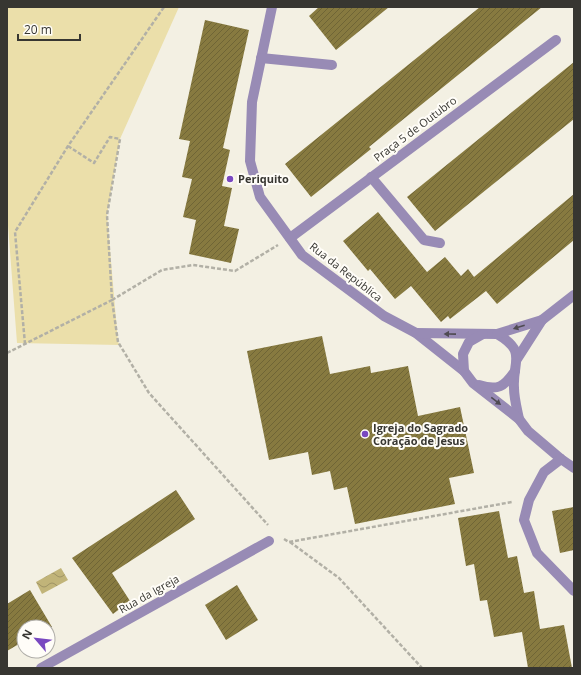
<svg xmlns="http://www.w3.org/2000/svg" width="581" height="675" viewBox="0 0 581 675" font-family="'Open Sans',sans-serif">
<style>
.pitch{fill:#ebdfaa}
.water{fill:url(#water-waves)}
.building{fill:url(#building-hatch)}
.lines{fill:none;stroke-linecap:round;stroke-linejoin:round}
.path{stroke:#b2b0a6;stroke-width:2.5;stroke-dasharray:4 2;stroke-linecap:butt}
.minor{stroke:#988bb5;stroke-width:10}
.oneway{fill:#4f4b52}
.poi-dot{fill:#7948c0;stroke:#fffdf8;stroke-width:1.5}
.labels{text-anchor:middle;stroke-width:4;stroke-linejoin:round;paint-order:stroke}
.street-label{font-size:11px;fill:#373631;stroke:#fffdf8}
.poi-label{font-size:11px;font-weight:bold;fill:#373631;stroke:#fffdf8;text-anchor:start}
</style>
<defs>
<pattern id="water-waves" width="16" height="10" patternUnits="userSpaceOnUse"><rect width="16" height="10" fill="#c1b479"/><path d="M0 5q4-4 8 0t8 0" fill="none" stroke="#9e9364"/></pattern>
<pattern id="building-hatch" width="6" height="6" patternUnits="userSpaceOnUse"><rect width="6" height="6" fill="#877a40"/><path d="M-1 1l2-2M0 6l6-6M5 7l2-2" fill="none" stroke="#6f6536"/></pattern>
</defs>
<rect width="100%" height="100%" fill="#f3f0e3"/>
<polygon class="pitch" points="7,7 179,7 120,139 107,215 118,342 120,345 17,343 7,212"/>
<polygon class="water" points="61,568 68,580 42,594 36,582"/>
<g class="building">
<polygon points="319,7 389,7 336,50 309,16"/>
<polygon points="480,7 542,7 369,147 371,149 311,197 285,164"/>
<polygon points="205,20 249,30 223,148 230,150 222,186 232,188 224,226 239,229 231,263 189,254 196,220 183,217 192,179 182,177 190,141 179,139"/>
<polygon points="574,62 574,119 435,231 407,197"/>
<polygon points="574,194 574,240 497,304 486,291 450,319 448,316 441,322 411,286 395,299 370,269 368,271 343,241 378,212 427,272 445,257 461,276 468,269 474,277"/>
<polygon points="322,336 330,374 370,366 371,373 408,366 418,416 460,407 474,473 449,478 455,504 355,524 347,487 334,490 330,471 312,475 308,452 269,460 247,351"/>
<polygon points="176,490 195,519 112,573 130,601 113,614 72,558"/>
<polygon points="574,507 574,550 560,553 552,511"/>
<polygon points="499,511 508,558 517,556 524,593 534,591 540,629 564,625 572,668 528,668 522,632 494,637 487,600 480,601 474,564 466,566 458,518"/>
<polygon points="237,585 258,620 226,640 205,605"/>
<polygon points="30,590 52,627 24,627 24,641 7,651 7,604"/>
</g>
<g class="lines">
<g class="path">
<polyline points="68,146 94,163 110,137 120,139 107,215 112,300 162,270 193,265 235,271 278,245"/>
<polyline points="25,344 15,232 68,146 164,7"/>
<polyline points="7,353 112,300 118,342 149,393 268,525"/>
<polyline points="284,539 289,542 512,502"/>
<polyline points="290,542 339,578 422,668"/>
</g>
<g class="minor">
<polyline points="272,7 252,102 250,161 260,197 302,255 384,316 416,333 464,371"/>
<polyline points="261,58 332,65"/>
<polyline points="371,177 424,240 440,243"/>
<polyline points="290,238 556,40"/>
<path d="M416,333l81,1c31,18 15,28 17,54 0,10 3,21 5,31"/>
<polyline points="483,334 469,342 463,354 464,371 473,383 519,419 528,431 561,459 574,468"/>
<polyline points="497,334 542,320 574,295"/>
<polyline points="517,359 542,320"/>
<path d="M479,385c19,6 25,2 36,-14"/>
<polyline points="561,459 544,472 529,500 524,520 537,553 574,591"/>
<polyline points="41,668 269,541"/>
</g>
</g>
<defs><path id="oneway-solid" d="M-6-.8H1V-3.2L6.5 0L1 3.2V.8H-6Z"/></defs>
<g class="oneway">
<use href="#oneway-solid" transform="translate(519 327) rotate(162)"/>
<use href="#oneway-solid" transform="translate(450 334) rotate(-179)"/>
<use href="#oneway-solid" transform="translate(496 401) rotate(38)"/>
</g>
<g class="poi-dot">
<circle cx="230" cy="179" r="4"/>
<circle cx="365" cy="434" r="4"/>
</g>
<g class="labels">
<g class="street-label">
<text transform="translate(415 129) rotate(-37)" y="4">Praça 5 de Outubro</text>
<text transform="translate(346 272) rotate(38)" y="4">Rua da República</text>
<text transform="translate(149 594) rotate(-29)" y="4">Rua da Igreja</text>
</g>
<g class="poi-label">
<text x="238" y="183">Periquito</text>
<text x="373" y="432">Igreja do Sagrado<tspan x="373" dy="13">Coração de Jesus</tspan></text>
</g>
</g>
<rect width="581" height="675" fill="none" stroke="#373631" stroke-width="16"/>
<g transform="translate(36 639) rotate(298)"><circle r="19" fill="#fffdf8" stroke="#afada8"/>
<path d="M0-3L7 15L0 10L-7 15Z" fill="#7948c0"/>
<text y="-6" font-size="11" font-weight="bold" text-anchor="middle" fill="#373631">N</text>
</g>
<path d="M18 34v6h62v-6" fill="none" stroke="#373631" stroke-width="2"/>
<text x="24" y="34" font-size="12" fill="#373631" stroke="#fffdf8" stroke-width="3" paint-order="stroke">20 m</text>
</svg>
